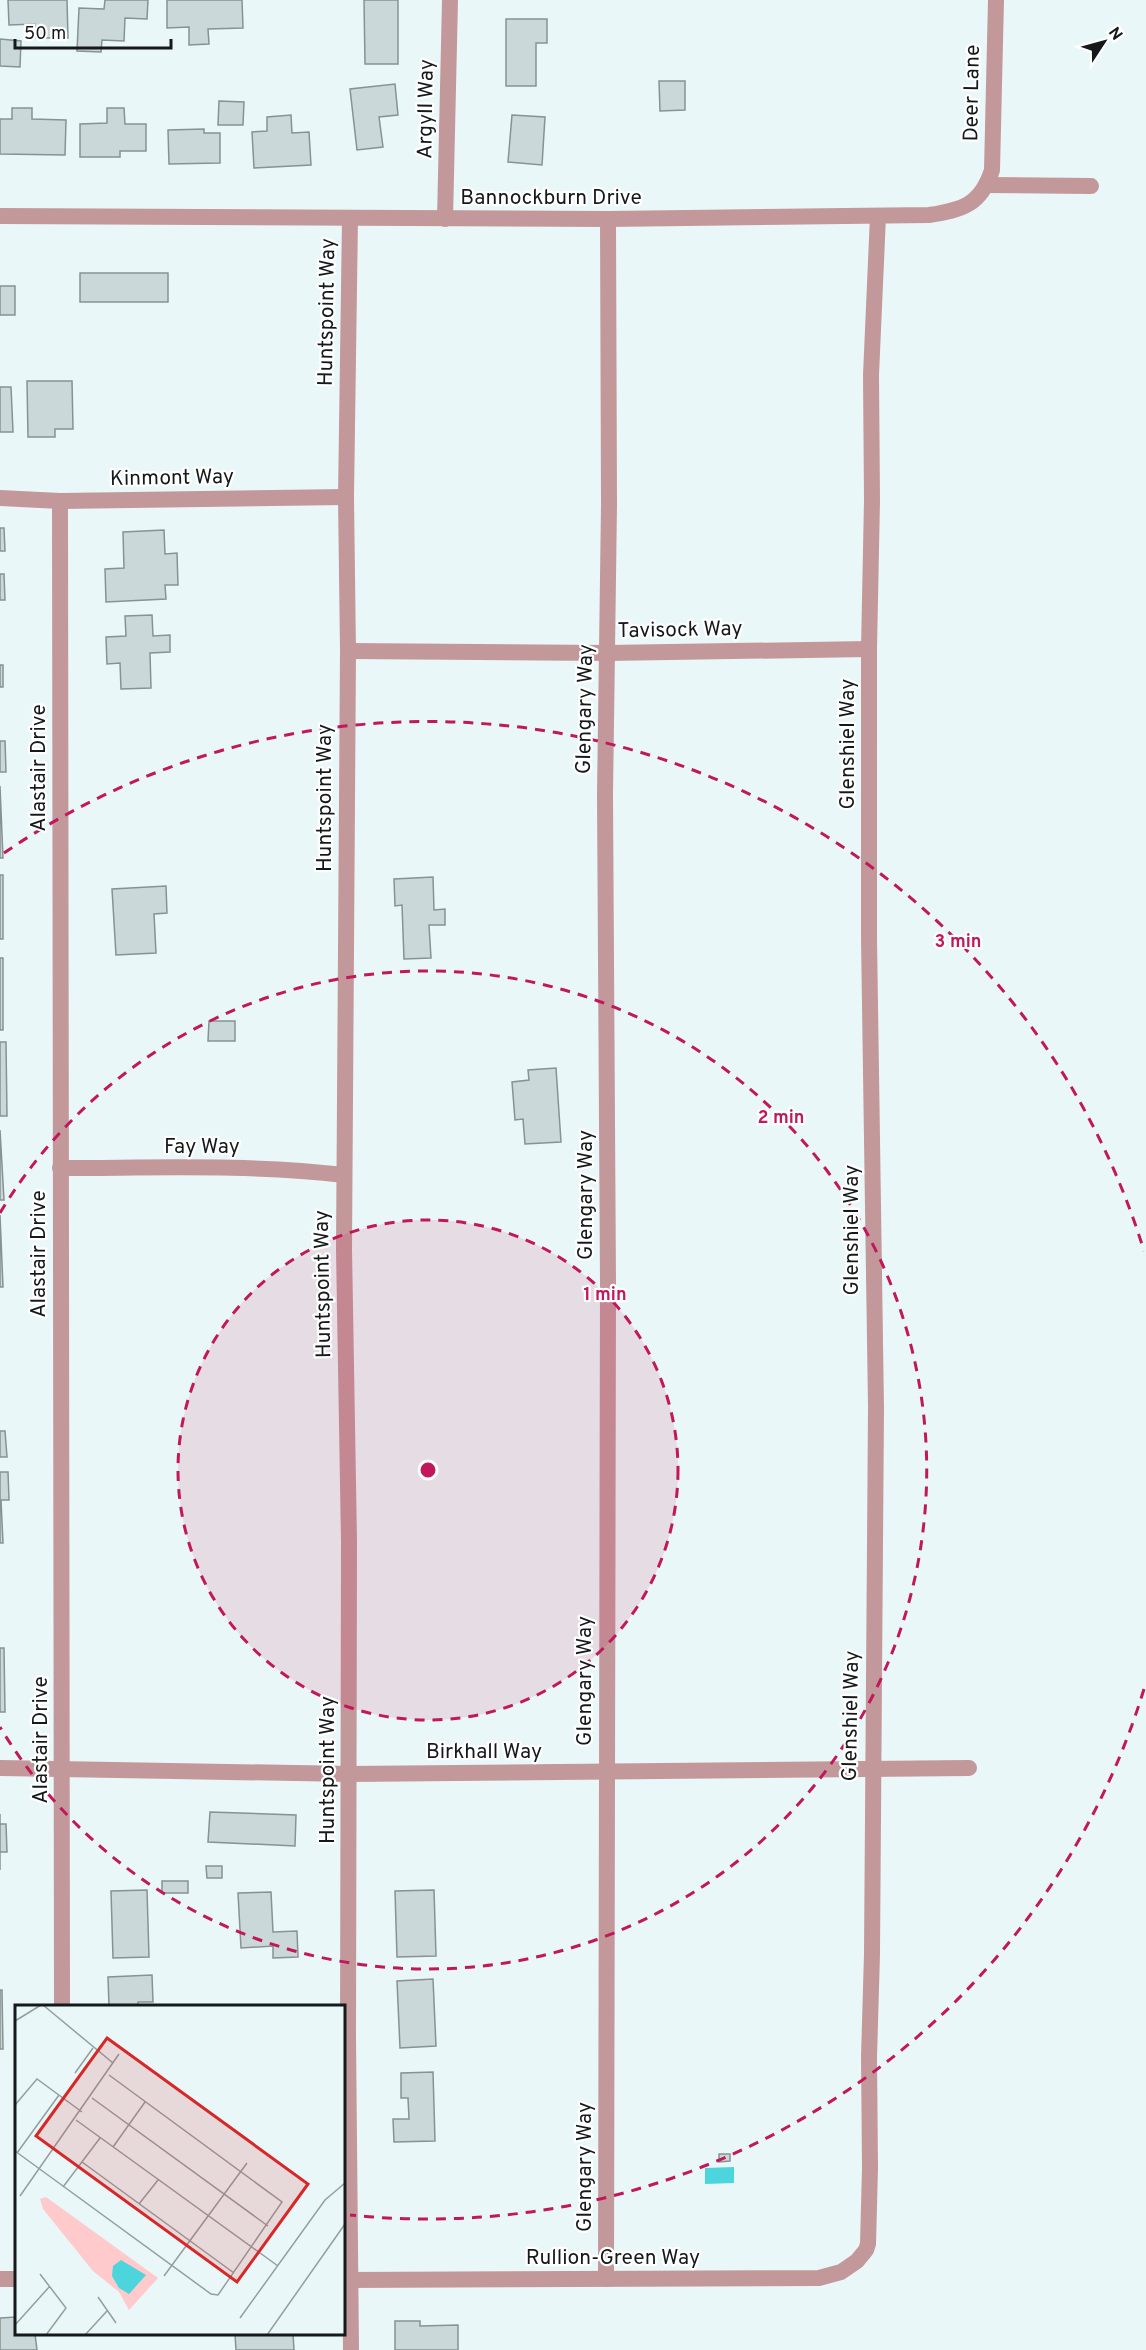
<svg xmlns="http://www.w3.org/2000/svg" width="1146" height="2350" viewBox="0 0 1146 2350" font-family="Overpass,sans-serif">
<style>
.water{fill:#4cd5dc}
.building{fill:#cbd8d9;stroke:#869293;stroke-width:1.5}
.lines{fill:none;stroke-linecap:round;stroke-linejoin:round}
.minor{stroke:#c3989a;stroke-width:16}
.ring{fill:none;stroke:#c2185b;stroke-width:3;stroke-dasharray:10 8}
.labels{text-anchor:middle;stroke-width:4.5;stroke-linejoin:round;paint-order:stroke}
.street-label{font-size:21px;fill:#151919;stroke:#fff}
.inset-road{fill:none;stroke:#959e9f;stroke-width:1.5}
.view{fill:#d62828;fill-opacity:0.15;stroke:#d62828;stroke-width:3}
.inset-edge{fill:none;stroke:#151919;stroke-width:3}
.centre{fill:#c2185b;stroke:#fff;stroke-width:3}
.ring-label{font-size:18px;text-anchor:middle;font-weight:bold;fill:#c2185b;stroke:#fff;stroke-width:4.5;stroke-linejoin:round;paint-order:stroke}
</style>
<rect width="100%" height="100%" fill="#eaf7f8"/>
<polygon class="water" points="734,2167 734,2183 705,2184 705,2168"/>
<g class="building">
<polygon points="8,0 67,0 68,38 36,38 35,24 9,25"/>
<polygon points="105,0 148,0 147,19 125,18 124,41 102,40 101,52 77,51 79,8 104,9"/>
<polygon points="167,0 242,0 243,28 208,29 209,44 189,45 189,27 167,28"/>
<polygon points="364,0 398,0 398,64 365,64"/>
<polygon points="506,19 547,19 547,43 536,43 536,86 506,86"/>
<polygon points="0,39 21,41 20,67 0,66"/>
<polygon points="659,81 685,81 685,110 660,111"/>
<polygon points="395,84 398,115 379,117 383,147 357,150 350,89"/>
<polygon points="219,101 244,102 243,125 218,125"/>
<polygon points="12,108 32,108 32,119 66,120 65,155 0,154 0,119 12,119"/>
<polygon points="107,108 124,108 125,124 146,124 146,151 120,151 120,157 80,157 80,124 107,123"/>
<polygon points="291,115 292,133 309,132 311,165 254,168 252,132 267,131 267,117"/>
<polygon points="512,115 545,117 542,165 508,162"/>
<polygon points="204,129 204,133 220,133 220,163 169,164 168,130"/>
<rect x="80" y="273" width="88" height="29"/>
<rect x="0" y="286" width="15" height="29"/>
<polygon points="27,381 72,381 73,429 55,429 55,437 28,437"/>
<polygon points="0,387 11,387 13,432 0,432"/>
<polygon points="0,528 4,528 5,551 0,551"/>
<polygon points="164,530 165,554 177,553 178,585 165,585 166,599 106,602 105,569 124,568 123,532"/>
<polygon points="0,574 4,574 5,600 0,600"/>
<polygon points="152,615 153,636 170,635 170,652 150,653 151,688 121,689 120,663 107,664 106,637 126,636 125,616"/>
<rect x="0" y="665" width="3" height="22"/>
<polygon points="0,741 5,741 6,772 0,772"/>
<polygon points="0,786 3,858 0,858"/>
<rect x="0" y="875" width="3" height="64"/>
<polygon points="433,877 434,910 445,909 445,925 429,925 431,958 404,959 402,905 395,906 394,879"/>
<polygon points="166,886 167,913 154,914 156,953 116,955 112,889"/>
<rect x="0" y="958" width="3" height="72"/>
<polygon points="209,1021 235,1021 235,1041 208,1041"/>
<polygon points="0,1042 6,1042 7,1116 0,1116"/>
<polygon points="556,1068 561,1142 525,1144 523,1119 515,1120 512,1082 529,1080 528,1070"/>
<polygon points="0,1130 4,1200 0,1200"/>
<polygon points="0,1215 3,1287 0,1287"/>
<polygon points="0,1431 5,1431 7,1457 0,1457"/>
<polygon points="0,1472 8,1472 9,1500 1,1500 3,1543 0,1543"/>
<polygon points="0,1648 4,1648 5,1712 0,1712"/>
<polygon points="210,1812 296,1815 295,1846 208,1842"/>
<polygon points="0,1814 0,1824 6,1824 7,1852 0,1852 0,1870"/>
<polygon points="206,1866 222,1866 222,1878 207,1878"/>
<rect x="162" y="1881" width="26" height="12"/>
<polygon points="147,1890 149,1957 113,1958 111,1891"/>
<polygon points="434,1890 436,1956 397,1957 395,1891"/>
<polygon points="271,1892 273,1932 297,1931 298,1957 273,1958 273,1946 241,1948 238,1893"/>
<polygon points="152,1975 153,2002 138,2002 138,2006 109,2006 108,1977"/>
<polygon points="433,1979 436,2046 400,2048 397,1981"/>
<polygon points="0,1990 2,1990 3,2049 0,2049"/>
<polygon points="433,2072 435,2141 394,2142 393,2119 409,2119 408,2098 401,2098 401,2073"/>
<polygon points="719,2154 730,2154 730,2161 719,2162"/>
<polygon points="16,2317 16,2334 35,2334 37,2350 0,2350 0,2318"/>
<polygon points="395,2321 420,2321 420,2326 458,2325 458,2350 395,2350"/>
<polygon points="235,2334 293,2334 294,2350 236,2350"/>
</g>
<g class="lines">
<g class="minor">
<polyline points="986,185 1091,186"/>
<path d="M0,216l608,3 321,-4c33,-5 52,-10 63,-45l4,-170"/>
<polyline points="350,218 346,497 348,651 344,1249 349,1541 348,2036 351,2350"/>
<polyline points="445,219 450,0"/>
<polyline points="0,498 60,501 346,497"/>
<polyline points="60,501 62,2006"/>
<polyline points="348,651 607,653 869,649"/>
<path d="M60,1168c94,0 190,-4 284,7"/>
<polyline points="0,1768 350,1774 969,1768"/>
<polyline points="0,2279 16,2279"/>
<polyline points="606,2279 608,1283 605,795 609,505 608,219"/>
<polyline points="344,2280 819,2278 841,2272 857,2261 866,2250 868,2244 870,2168 869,2057 872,1954 876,1407 869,938 869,649 872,500 871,375 878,216"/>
</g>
</g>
<circle cx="428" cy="1470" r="250" fill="#c2185b" fill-opacity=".12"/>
<g class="ring">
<circle cx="428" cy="1470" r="250"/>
<path d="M0 1213A499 499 0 1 1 0 1727"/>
<path d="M1144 1689A749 749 0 0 1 350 2215M4 853A749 749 0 0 1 1144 1251"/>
</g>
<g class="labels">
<g class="street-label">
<text transform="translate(971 93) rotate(-89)" y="7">Deer Lane</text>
<text transform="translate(425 109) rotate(-89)" y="7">Argyll Way</text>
<text x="551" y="204">Bannockburn Drive</text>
<text transform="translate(326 312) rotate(-89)" y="7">Huntspoint Way</text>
<text transform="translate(172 477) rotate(-1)" y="7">Kinmont Way</text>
<text transform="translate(680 629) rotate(-1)" y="7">Tavisock Way</text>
<text transform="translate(584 709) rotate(-89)" y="7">Glengary Way</text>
<text transform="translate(847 744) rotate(-90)" y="7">Glenshiel Way</text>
<text transform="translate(38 768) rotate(-90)" y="7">Alastair Drive</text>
<text transform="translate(324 798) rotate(-90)" y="7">Huntspoint Way</text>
<text x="202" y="1153">Fay Way</text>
<text transform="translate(585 1195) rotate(-90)" y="7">Glengary Way</text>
<text transform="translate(851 1230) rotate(-90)" y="7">Glenshiel Way</text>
<text transform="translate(38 1254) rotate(-90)" y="7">Alastair Drive</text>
<text transform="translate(322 1284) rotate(-91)" y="7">Huntspoint Way</text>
<text transform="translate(584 1681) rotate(-90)" y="7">Glengary Way</text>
<text transform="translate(850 1716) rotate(-89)" y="7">Glenshiel Way</text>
<text transform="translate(40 1740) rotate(-90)" y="7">Alastair Drive</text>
<text x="484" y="1758">Birkhall Way</text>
<text transform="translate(327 1770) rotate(-90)" y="7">Huntspoint Way</text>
<text transform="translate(584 2167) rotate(-90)" y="7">Glengary Way</text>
<text x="613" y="2264">Rullion-Green Way</text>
</g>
</g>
<g transform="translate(15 2005)">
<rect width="330" height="330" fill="#eaf7f8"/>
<path d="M31,192l112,81 -29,32 -10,-18 -26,-21 -50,-62 -3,-10z" fill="#fecacc"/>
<path d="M106,255l25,15 -17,19 -10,-6 -7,-12 1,-10z" fill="#4cd5dc"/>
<path class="inset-road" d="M28,0l70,58M0,16l26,-16M60,68l18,-25M77,93l176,128M0,100l22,-26 45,33M61,115l202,146M98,142l32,-45M0,146l196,143 7,1 64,-93 -173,-127M2,148l42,-58M67,157l152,111M48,182l37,-49M5,191l99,-142M124,199l19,-24M25,269l26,34 -20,27M149,271l83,-113M83,292l18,26M225,313l85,-118 20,-17M0,320l35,-39M70,330l22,-24M252,330l78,-111"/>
<path class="view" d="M92,33l201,146 -71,98 -201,-146z"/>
<rect width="330" height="330" class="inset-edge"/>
</g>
<circle cx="428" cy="1470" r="9" class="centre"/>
<g class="ring-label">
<text x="958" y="947">3 min</text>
<text x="781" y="1123">2 min</text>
<text x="605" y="1300">1 min</text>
</g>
<g transform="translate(1104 42) rotate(54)" stroke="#ffffff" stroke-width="4.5" paint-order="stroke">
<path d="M0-4.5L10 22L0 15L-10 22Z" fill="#151919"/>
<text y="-9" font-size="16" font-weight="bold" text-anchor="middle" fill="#151919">N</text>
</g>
<path d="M15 39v9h156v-9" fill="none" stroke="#151919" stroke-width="3"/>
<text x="24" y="39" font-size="18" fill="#151919" stroke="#ffffff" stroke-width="4.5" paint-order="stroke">50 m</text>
</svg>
